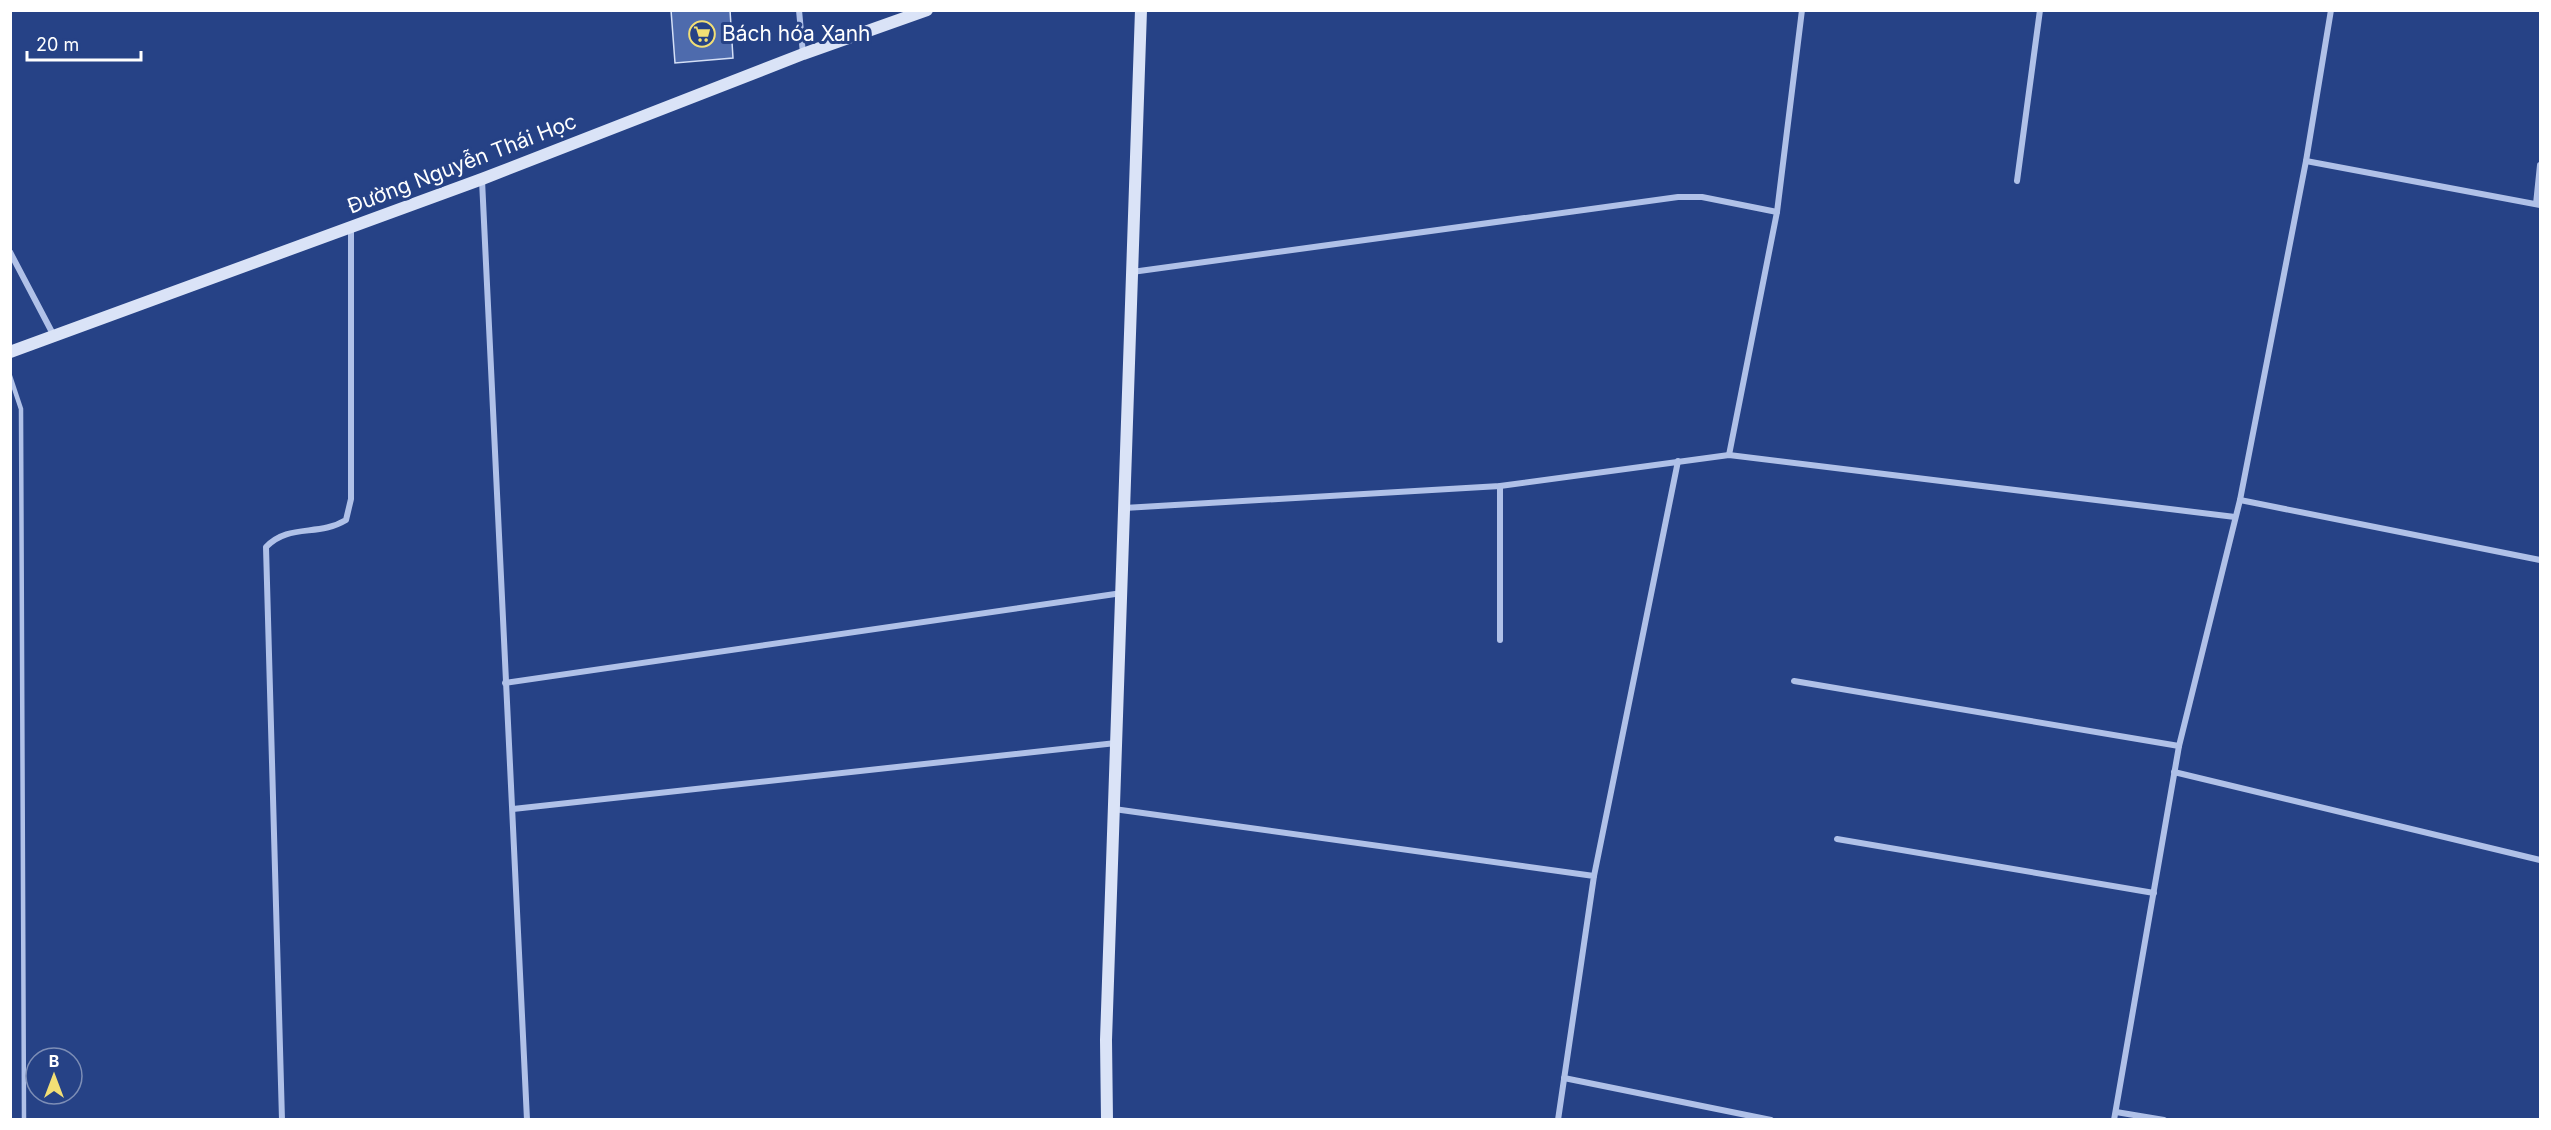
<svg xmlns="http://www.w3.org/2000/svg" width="2551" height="1130" viewBox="0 0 2551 1130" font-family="Inter,sans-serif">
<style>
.building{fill:#4e6bad;stroke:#d4dff6;stroke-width:1.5}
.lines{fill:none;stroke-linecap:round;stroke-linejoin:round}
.lane{stroke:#b0c1e8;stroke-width:4.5}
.street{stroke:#b0c1e8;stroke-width:6}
.secondary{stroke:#dae3f7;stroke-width:12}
.labels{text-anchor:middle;stroke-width:6;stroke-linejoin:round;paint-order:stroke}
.poi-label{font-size:21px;fill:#fff;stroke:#264286;text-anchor:start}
.street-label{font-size:21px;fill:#fff;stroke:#264286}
</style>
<rect width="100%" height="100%" fill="#264286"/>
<polygon class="building" points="671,10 730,10 733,58 675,63"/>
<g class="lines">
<polyline class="lane" points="10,376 21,409 24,1120"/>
<g class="street">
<polyline points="799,10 803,54"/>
<polyline points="2306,161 2540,205"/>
<polyline points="482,180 527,1120"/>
<polyline points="2017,181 2040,10"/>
<polyline points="2536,204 2540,165"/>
<polyline points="1777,212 1802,10"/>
<polyline points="10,252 54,336"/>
<polyline points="1132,272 1678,197 1702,197 1777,212 1729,455"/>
<polyline points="1500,486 1500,640"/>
<polyline points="2240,500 2540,560"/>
<polyline points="1124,508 1500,486 1729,455 2235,517"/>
<polyline points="1794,681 2179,746"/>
<polyline points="505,683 1122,593"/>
<polyline points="2174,772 2540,860"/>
<polyline points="513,809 1116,743"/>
<polyline points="1114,809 1594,876 1558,1120"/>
<polyline points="1837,839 2154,893"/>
<polyline points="1594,876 1678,461"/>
<polyline points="1564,1078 1771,1120"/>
<polyline points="2116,1112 2164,1120"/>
<path d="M282,1120l-16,-573c23,-24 52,-10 80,-27l5,-21v-271"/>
<polyline points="2114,1120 2179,746 2240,500 2306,161 2331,10"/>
</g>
<g class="secondary">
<polyline points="10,352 482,179 803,54 927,10"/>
<polyline points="1107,1120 1106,1040 1141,10"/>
</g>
</g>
<defs>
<g id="supermarket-ring" transform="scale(1.35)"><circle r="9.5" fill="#264286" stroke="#f2df75" stroke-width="1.5"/><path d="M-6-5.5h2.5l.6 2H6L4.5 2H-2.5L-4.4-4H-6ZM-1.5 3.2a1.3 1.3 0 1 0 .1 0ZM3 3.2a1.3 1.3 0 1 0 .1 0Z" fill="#f2df75"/></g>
</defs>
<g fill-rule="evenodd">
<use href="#supermarket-ring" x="702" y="34"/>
</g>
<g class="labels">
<g class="poi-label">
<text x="722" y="41">Bách hóa Xanh</text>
</g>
<g class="street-label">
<text transform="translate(462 164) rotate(-21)" y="7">Đường Nguyễn Thái Học</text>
</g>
</g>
<rect width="2551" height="1130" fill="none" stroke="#ffffff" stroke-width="24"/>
<g transform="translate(54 1076)"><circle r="28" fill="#264286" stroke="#7d8eb6" stroke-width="1.5"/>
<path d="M0-4.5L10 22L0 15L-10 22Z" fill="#f2df75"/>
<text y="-9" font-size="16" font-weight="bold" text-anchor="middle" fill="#ffffff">B</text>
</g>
<path d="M27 51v9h114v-9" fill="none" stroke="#ffffff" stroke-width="3"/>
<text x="36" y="51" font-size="18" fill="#ffffff" stroke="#264286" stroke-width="4.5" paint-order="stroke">20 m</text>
</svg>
